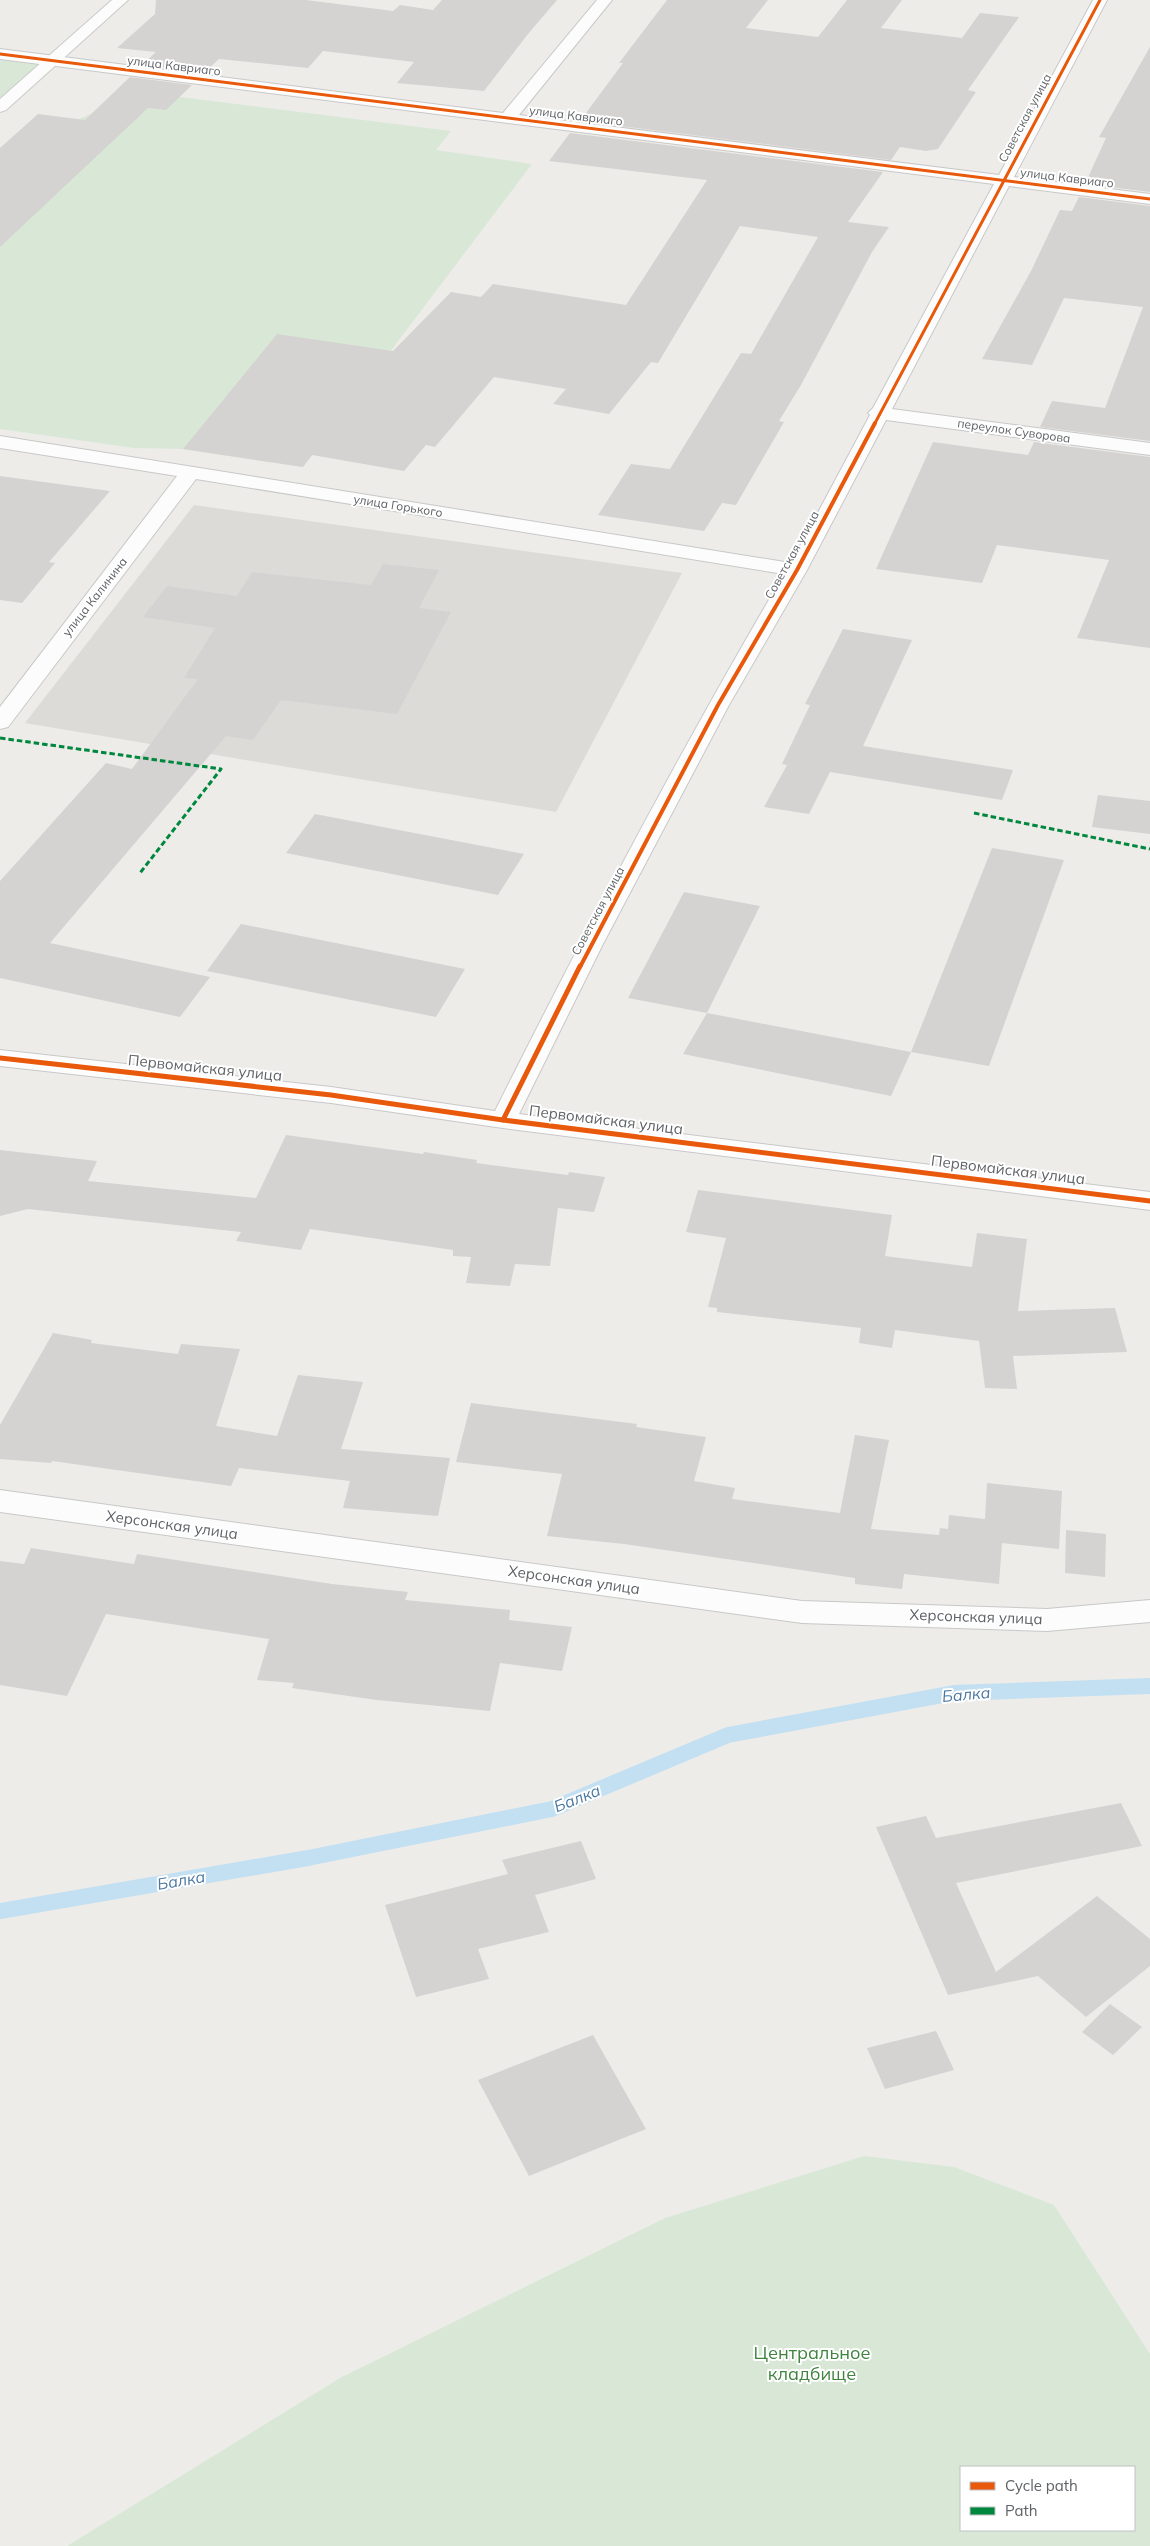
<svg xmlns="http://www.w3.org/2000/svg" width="1150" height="2546" viewBox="0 0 1150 2546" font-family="Mulish,sans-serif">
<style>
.education{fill:#dddbd8}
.green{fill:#d9e8d6;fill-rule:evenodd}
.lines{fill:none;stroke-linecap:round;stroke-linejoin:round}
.stream{stroke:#c2e0f2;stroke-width:16}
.building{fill:#d4d3d2}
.minor-casing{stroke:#c8c8c8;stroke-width:2}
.secondary-casing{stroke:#cacaca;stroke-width:2}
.minor{fill:#fcfcfc;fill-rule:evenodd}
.secondary{fill:#fcfcfc;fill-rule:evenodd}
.quiet{stroke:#00873e;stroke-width:3;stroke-dasharray:5.5 3;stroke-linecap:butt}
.cycleway-far2-casing{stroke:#fff;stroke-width:5}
.cycleway-far1-casing{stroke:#fff;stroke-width:6}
.cycleway-casing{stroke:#fff;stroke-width:8}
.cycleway-far2{stroke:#e8590c;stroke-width:3}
.cycleway-far1{stroke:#e8590c;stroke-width:4}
.cycleway{stroke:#e8590c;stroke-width:5}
.labels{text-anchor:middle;stroke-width:4;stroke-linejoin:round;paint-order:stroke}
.far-street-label{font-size:12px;fill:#5f6266;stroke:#fff}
.street-label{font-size:15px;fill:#5f6266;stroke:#fff}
.water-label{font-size:16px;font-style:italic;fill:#4b779f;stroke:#fff}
.near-park-label{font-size:18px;fill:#408440;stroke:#fff}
</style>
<rect width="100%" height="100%" fill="#edece9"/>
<polygon class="education" points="194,505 682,573 556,812 25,723"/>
<g class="green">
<polygon points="0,54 55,61 0,107"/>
<polygon points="126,90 451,131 436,150 532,164 303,467 183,449 134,448 0,429 0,155 106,107"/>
<path d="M864,2156l90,11 100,38 96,149v192h-1083l273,-168 325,-160zM961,2467h173v63h-173z"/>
</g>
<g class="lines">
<polyline class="stream" points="0,1911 308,1858 552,1809 728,1735 954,1693 1150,1686"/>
</g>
<g class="building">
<polygon points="156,0 306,0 393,11 400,5 433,10 442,0 557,0 528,34 484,91 397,83 414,62 323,51 308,68 219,59 204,73 142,65 156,52 117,48 155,14"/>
<polygon points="667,0 768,0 746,28 818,37 847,0 902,0 881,28 962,38 980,13 1019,17 968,90 976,92 938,149 926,151 900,147 891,160 580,121 623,63 619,63"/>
<polygon points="1150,47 1150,192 1085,184 1106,138 1099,137"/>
<polygon points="130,77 192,85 166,110 148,108 0,247 0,148 38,114 85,120"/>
<polygon points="570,133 883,172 848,222 889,227 872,252 801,385 779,421 784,422 736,505 722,503 704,531 598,515 631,464 670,469 741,353 751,354 818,237 740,226 658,363 651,362 609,414 553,404 566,389 494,377 435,447 426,445 404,471 312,455 303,467 183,449 277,334 393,351 451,292 481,297 493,284 626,305 707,180 549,161"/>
<polygon points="1079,197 1150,206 1150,441 1040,427 1052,401 1105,408 1143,307 1064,298 1032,365 982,359 1031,271 1060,210 1072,211"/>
<polygon points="933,442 1028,455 1034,442 1150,457 1150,648 1077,638 1109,560 997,545 982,583 876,569"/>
<polygon points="0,476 110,491 49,562 55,563 22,603 0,600"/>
<polygon points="383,564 439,570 419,608 451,612 397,714 281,700 253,740 226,736 50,943 210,977 180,1017 0,978 0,881 106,763 132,769 198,679 184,678 215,628 143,617 167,586 237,596 252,572 371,585"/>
<polygon points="843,629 912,640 863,746 1013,770 1002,800 830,772 809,814 764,807 787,765 782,764 810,705 805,704"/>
<polygon points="1098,795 1150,801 1150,834 1092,827"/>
<polygon points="315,814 524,854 498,895 286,853"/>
<polygon points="992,848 1064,860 989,1066 911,1052"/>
<polygon points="684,892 760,906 707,1013 628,998"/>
<polygon points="241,924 465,969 436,1017 207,971"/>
<polygon points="707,1013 911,1052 891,1096 683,1054"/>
<polygon points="286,1135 423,1154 424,1152 477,1160 476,1163 568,1175 569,1172 605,1177 594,1212 558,1208 550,1266 515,1264 510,1286 466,1283 471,1257 453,1256 453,1250 310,1229 301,1250 236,1241 241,1232 28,1209 0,1216 0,1150 97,1161 88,1181 256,1198"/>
<polygon points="698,1190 892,1215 885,1256 972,1267 977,1233 1027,1239 1018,1311 1115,1308 1127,1352 1013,1356 1017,1389 985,1388 979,1341 895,1330 892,1348 859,1343 861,1328 717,1312 717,1308 708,1307 726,1238 686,1232"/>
<polygon points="53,1333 92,1340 91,1343 178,1354 181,1344 240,1349 216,1426 277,1436 298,1375 363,1382 341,1449 450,1458 438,1516 343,1508 350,1481 239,1468 231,1486 52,1461 51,1463 0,1459 0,1425"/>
<polygon points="471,1403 637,1424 636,1427 706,1437 694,1481 735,1488 732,1499 840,1513 855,1435 889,1440 871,1529 939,1535 940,1528 948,1529 949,1515 985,1519 987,1483 1062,1491 1059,1549 1002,1543 999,1584 904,1574 902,1589 855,1584 855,1578 624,1544 547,1536 562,1474 456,1462"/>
<polygon points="1066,1530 1106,1534 1105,1577 1065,1573"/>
<polygon points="31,1548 134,1564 137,1554 332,1584 408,1592 405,1600 510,1610 509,1620 572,1627 562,1671 500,1663 490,1711 377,1700 292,1688 294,1683 257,1680 269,1639 106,1614 67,1696 0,1685 0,1561 24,1564"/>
<polygon points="1121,1803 1142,1846 956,1883 996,1972 1097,1896 1150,1939 1150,1966 1086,2017 1038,1976 948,1995 876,1827 926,1816 936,1838"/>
<polygon points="581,1841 596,1879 535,1895 549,1932 478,1949 489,1979 416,1997 385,1905 508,1874 502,1860"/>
<polygon points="1110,2004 1142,2027 1113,2055 1082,2032"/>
<polygon points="936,2031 954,2070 885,2089 867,2048"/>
<polygon points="593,2035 646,2129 529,2176 478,2080"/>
</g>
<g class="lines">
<g class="minor-casing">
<g id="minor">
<path d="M597,0h15l-93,115 480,60 94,-175h14l-93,177 136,17v10l-141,-18 -117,223 258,34v12l-264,-35 -79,150 -78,135 -126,239 -84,170 631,78v18l-647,-82 -172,-25 -331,-37v-16l331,37 164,24c91,-182 186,-362 289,-537l-588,-95 -188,248 -8,2v-22l177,-231 -177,-28v-12l791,127 79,-148 -2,-2 5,-5 121,-224 -994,-125v-10l503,64z"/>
<polygon points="0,1490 802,1601 1047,1609 1150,1600 1150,1622 1047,1631 802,1623 0,1512"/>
</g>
</g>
<g class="secondary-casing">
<polygon id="secondary" points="112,0 128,0 6,110 0,112 0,99"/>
</g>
<use href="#minor" class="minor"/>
<use href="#secondary" class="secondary"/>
<g class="quiet">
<polyline points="0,738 221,769 140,873"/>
<polyline points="974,813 1150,849"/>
</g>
<g class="cycleway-far2-casing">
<g id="cycleway-far2">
<polyline points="0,54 1150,199"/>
<polyline points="874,425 1100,0"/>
</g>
</g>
<g class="cycleway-far1-casing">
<polyline id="cycleway-far1" points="580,967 718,705 797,570 875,423"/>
</g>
<g class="cycleway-casing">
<g id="cycleway">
<polyline points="0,1058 331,1095 503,1120 1150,1201"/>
<polyline points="503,1120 580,966"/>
</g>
</g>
<use href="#cycleway-far2" class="cycleway-far2"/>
<use href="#cycleway-far1" class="cycleway-far1"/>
<use href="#cycleway" class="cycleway"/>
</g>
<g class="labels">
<g class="far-street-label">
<text transform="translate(174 66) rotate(7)" y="4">улица Кавриаго</text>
<text transform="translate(576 116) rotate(7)" y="4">улица Кавриаго</text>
<text transform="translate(1025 118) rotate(-62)" y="4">Советская улица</text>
<text transform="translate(1067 178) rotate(7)" y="4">улица Кавриаго</text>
<text transform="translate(1014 431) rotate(8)" y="4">переулок Суворова</text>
<text transform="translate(398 506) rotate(9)" y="4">улица Горького</text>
<text transform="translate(792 555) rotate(-61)" y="4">Советская улица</text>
<text transform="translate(95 597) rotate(-52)" y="4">улица Калинина</text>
<text transform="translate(598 911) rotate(-62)" y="4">Советская улица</text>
</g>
<g class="street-label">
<text transform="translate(205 1068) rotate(6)" y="5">Первомайская улица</text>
<text transform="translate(606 1120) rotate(7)" y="5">Первомайская улица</text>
<text transform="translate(1008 1170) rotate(7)" y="5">Первомайская улица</text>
<text transform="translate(172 1525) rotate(8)" y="5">Херсонская улица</text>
<text transform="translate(574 1580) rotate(8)" y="5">Херсонская улица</text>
<text transform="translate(976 1617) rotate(2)" y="5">Херсонская улица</text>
</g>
<g class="water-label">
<text transform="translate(966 1694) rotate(-5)" y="6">Балка</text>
<text transform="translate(577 1798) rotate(-22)" y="6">Балка</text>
<text transform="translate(181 1880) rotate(-10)" y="6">Балка</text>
</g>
<g class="near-park-label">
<text x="812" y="2359">Центральное<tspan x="812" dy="21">кладбище</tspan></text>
</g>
</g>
<rect x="960" y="2466" width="175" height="65" fill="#ffffff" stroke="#bfc0c2"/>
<rect x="970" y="2482" width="25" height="8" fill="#e8590c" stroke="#bfc0c2"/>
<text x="1005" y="2491" font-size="15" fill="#5f6266">Cycle path</text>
<rect x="970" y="2507" width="25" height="8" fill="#00873e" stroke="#bfc0c2"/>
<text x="1005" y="2516" font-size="15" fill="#5f6266">Path</text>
</svg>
